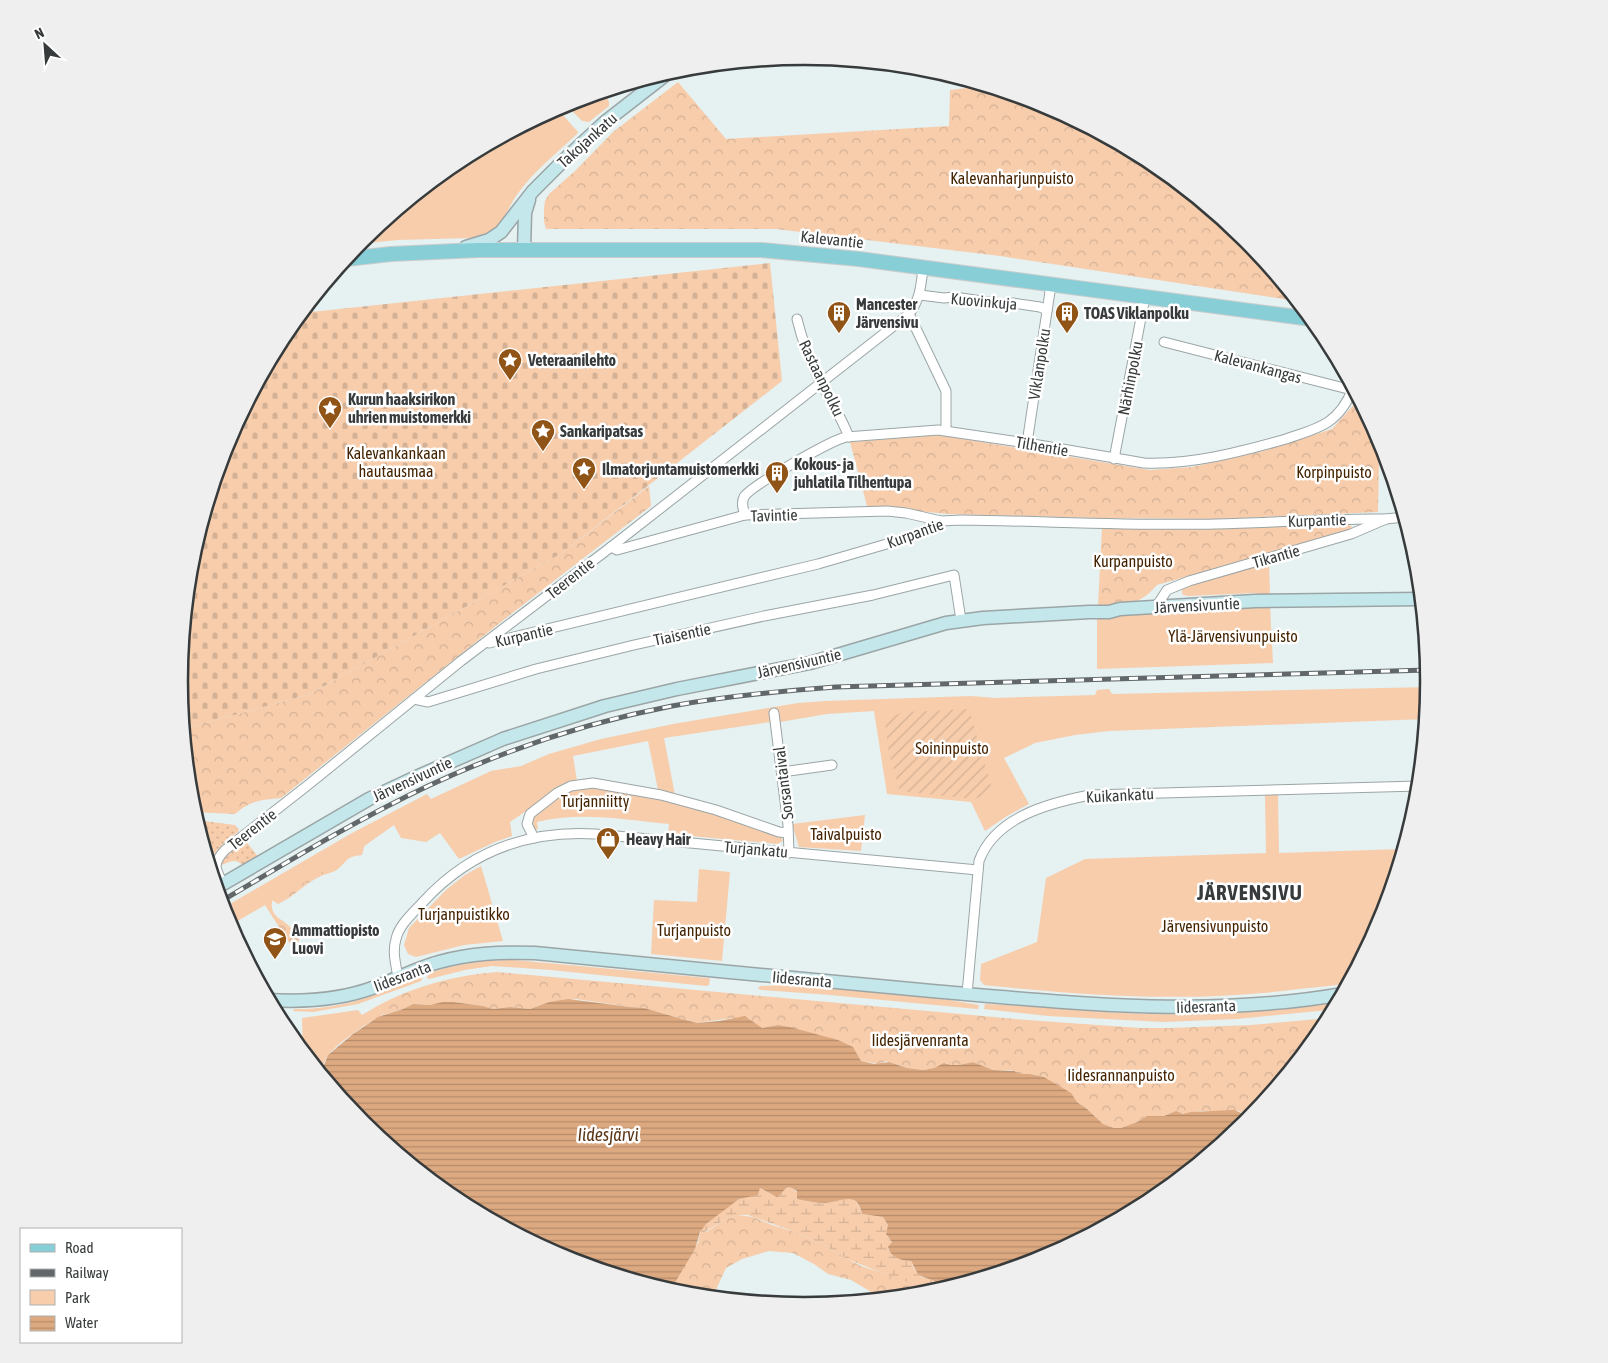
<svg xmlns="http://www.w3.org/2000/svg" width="1608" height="1363" viewBox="0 0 1608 1363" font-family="'Asap Condensed',sans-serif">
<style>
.grass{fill:url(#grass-dots)}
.forest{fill:url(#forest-crowns)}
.wetland{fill:url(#wetland-marsh)}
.cemetery{fill:url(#cemetery-stones)}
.park{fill:#f7cdac}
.garden{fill:url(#garden-furrows)}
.water{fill:url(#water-rules)}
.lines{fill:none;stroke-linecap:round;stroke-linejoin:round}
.street-casing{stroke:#9ba5a6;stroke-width:11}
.secondary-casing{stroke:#9ba5a6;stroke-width:15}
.primary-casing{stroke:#cbcccc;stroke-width:16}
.street{stroke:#fff;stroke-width:9}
.secondary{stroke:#c3e7eb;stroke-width:12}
.primary{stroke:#87ced7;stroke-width:14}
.rail-casing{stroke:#626869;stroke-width:5}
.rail{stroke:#fff;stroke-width:3;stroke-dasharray:9;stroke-linecap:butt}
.labels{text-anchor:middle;stroke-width:5;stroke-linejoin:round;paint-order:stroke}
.street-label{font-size:16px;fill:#373b3c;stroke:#fff}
.park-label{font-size:16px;fill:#442301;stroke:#fff}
.poi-label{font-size:16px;font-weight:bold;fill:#373b3c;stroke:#fff;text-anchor:start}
.water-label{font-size:18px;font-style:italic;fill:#5a3617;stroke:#fff}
.district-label{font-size:21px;font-weight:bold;letter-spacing:1px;fill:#373b3c;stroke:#fff}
.rim{fill:none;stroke:#373b3c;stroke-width:2.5}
</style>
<defs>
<pattern id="grass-dots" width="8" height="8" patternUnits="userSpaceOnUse" patternTransform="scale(1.25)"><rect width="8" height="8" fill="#f7cdac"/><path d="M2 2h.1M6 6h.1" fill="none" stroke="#d4b195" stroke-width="1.8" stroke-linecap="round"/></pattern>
<pattern id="forest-crowns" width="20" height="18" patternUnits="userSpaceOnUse" patternTransform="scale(1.25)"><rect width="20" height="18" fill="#f7cdac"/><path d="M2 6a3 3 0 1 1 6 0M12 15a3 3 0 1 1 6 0" fill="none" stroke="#d4b195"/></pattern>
<pattern id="wetland-marsh" width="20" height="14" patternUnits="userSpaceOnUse" patternTransform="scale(1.25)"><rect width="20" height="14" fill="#f7cdac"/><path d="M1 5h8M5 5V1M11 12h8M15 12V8" fill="none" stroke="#d4b195"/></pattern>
<pattern id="cemetery-stones" width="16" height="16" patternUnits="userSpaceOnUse" patternTransform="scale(1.25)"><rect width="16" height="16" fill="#f7cdac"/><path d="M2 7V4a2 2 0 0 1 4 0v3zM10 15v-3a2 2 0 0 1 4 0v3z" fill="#d4b195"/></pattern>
<pattern id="garden-furrows" width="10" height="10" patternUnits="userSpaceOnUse" patternTransform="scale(1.25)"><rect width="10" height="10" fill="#f7cdac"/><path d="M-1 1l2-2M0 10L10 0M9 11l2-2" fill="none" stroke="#d4b195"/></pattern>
<pattern id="water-rules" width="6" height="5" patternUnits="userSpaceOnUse" patternTransform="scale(1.25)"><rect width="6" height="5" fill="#dda980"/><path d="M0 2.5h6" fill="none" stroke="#b48b6a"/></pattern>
</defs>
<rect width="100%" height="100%" fill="#e6f1f2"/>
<g class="grass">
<path d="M196,820l39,5 4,5 -1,2c-13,11 -26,18 -28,35l-5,-18 6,-4 -11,-20 -2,1z"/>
<path d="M245,840l14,18 -15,8c-8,-8 -13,-5 -22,-1l1,-6z"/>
</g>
<g class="forest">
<polygon points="678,82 726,139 949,126 950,90 983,86 1044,104 1152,162 1246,240 1297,301 1000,256 776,229 546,229 544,221 544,209 545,201 549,194 576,170 613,132"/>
<polygon points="1359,399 1382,442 1387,461 1379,461 1378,512 1215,519 1095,518 948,514 867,506 850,442 940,435 1150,470 1192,467 1263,451 1332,429"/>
<path d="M649,486l2,20 -150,116 -220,176c-20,2 -30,2 -46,16l-42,-2 -2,-9 -8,-74 127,-35 252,-141z"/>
<path d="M1344,523l6,2 2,2 -2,3 -193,55c-19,22 -32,19 -59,21l4,-79z"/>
<path d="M367,836l-5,19c-16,2 -13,4 -23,13 -5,5 -12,5 -18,8 -16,7 -27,21 -43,28l-6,-4c-2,16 7,17 16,25 4,4 8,8 12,12l-4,13 -8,-9 -23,-36 20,-23z"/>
<path d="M497,972l530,48 113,8h29l82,-3 79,-7 -6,11 -73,88 -12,-6h-38l-16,3 -11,-2 -10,4h-17l-10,6 -16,6h-7l-11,-4 -16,-15 -10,-7 -5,-7 -28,-18 -14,-3h-9l-10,-4h-18l-20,-8 -14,3h-8l-5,-2 -12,5 -11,2 -16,-2 -21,-7 -8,3 -17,-3c-7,-7 -7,-14 -17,-18l-54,-16 -12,-2 -16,3 -7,-3 -6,-7h-17l-35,5 -15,-4 -38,-11 -14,-1 -54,-8 -27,3 -19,7 -20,-2 -17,2 -10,-3 -29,-4h-12l-12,3 -17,-1 -10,5 -20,6 -4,-10c36,-19 77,-30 118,-33z"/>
<polygon points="737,1215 753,1217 772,1225 795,1232 824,1245 847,1259 861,1266 938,1291 926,1295 883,1299 851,1280 828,1274 814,1264 793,1253 769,1251 742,1259 726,1268 712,1298 682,1295 670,1291 703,1234 726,1219"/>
</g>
<path class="wetland" d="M790,1187l7,5 1,7c8,2 19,4 28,4 17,-2 30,-13 36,11l21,3 5,8 -1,11 5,6 -4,7c5,8 15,12 23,12l4,9 6,7 9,2 11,6 8,-1 4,2 -15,5 -43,-13 -48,-19 -23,-14 -29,-13 -47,-17h-11l-11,4 -20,12 -8,11c1,-5 2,-10 5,-15 6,-7 31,-26 40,-30 5,-2 10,0 15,-3l2,-6 13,7h7l5,-6z"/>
<polygon class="cemetery" points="770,263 782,381 562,553 310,694 183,729 179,681 191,559 226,442 284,334 302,313"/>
<g class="park">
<polygon points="604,92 609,102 609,106 589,122 582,121 565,104"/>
<path d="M562,114l16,18 -1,2c-20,19 -42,36 -58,58 -9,11 -13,26 -24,36 -7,6 -15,8 -25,10l-72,2 -40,4 4,-5 95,-78 82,-43z"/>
<path d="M1269,563l1,32 -17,-2 -64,3 -6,-1c-2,-4 -1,-6 2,-9z"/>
<polygon points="1270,606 1273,663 1097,669 1097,617 1183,610"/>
<polygon points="1429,687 1426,719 1109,731 1075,735 1035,743 1004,758 1029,804 1007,816 985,831 971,802 887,794 874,711 827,714 780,722 783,745 774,746 770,722 664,738 675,795 658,790 648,741 573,756 577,781 557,790 510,822 512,836 495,842 459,859 440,833 426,842 401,838 394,825 356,852 229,926 223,908 352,833 427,794 431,799 491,771 521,766 549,754 601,739 673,724 798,703 826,701 971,696 995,698 1095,695 1097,690 1109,689 1112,694"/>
<path d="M583,785l77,12 56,16 63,22 3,3 1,3 -6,3 -109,-10 1,-10c-43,-4 -89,-13 -132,-2l1,7 -3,1 -3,-10 2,-5 24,-20z"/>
<path d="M1278,794l1,59 124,-4 -21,72 -33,62c-17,3 -33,4 -50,6 -106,14 -209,7 -315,-4l-4,-5 1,-16 56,-22 9,-64 39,-19 181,-6 -1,-58z"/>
<polygon points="865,815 861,851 799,847 792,824"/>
<polygon points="481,866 503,941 464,945 416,957 408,954 404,945 409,928 447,889 465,875"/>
<polygon points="699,869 730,872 722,961 651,954 654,900 697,902"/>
<path d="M515,960l193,18 2,1 -1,6 -3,1 -155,-16 -59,-4 -27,4 -36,9 -2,-2 1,-3 5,-2c27,-9 54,-12 82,-12z"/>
<path d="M420,977l2,2 -1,2 -63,23 -45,8 -20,-1 1,-2c46,1 85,-14 126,-32z"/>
<polygon points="790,985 937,998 979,1005 978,1009 977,1009 830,995 762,990 758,989 760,986"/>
<path d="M1327,1003l1,7 -91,9 -73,3 -116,-6 -64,-7 1,-5c56,2 111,9 167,10 58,2 117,-5 175,-11z"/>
<path d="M379,1005l4,10c-13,5 -46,29 -54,39 -4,5 -6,12 -10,18l-16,-20 -1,-34 56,-8 4,5z"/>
</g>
<polygon class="garden" points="969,709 993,793 973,799 900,791 889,753 885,722 895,715 906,712"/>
<path class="water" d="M568,999l62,8 14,1 38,11 15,4 22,-2 26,-5 17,12 16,-3 12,2 48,13 15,7 8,14 13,3 15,-2 18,6 16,2 11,-2 10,-5 7,2h8l14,-3 20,8 21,1 7,3h9l14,3 27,16 6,9 10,7 16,15 11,4h7l16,-6 10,-6h17l12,-5 7,3 8,-2 43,-2 17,7 -5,7 -95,78 -108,57 -90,27 -4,-2 -8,1c-4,-1 -7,-5 -12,-6 -14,-4 -11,-6 -18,-18 -9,0 -21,-4 -23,-14l4,-5 -6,-8 2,-9 -5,-8 -21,-3c-5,-24 -20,-12 -36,-11 -9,0 -20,-2 -29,-4v-8l-7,-4c-7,1 -7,7 -13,10l-17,-9 -2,7 -19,4 -33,25 -6,8 -5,17 -25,42 -106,-32 -108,-58 -94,-78 -43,-51 5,-7 4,-10 25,-21 25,-17 25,-8 10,-5 17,1 12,-3h12l29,4 10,3 17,-2 20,2 19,-7z"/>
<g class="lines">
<g class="street-casing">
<g id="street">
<polyline points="920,295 944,298 954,297 1003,304 1013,303 1040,307 1047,310"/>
<polyline points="909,314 946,391 946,430"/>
<path d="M797,319c5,21 13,42 23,62 10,19 21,35 29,56"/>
<polyline points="1164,342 1352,390"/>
<polyline points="1027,443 1051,285"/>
<polyline points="1114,459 1145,297"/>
<path d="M745,515c-2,-6 -4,-12 -1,-18 6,-11 88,-57 102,-60l92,-7 89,13 117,20c47,2 96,-11 142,-24 14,-5 30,-9 42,-17 12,-8 20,-21 25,-34"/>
<polyline points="611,547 617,550 745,515 887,511 906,513 941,521"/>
<polyline points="1156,607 1167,590 1189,581 1351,534 1386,519 1404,517"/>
<path d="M489,643l329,-79 96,-28 27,-15 21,-1c85,1 169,6 254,4 57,-1 113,-6 170,-5"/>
<polyline points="414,699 428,702 536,669 634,645 764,616 873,595 954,575 961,620"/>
<polyline points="774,713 788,825 789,853"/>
<polyline points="782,772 832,765"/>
<polyline points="534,838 527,824 530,814 557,793 571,786 593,783 661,795 716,810 779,832 788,833"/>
<path d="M223,884c-8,-16 -11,-20 2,-34l83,-65 153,-124 150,-114 298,-233c11,-14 12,-28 14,-46"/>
<path d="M398,977c-2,-12 -6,-25 -2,-38 3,-14 17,-26 27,-37 46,-50 104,-72 172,-68l383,36"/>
<path d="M967,994l12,-133c16,-44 70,-58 111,-66l329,-9"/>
</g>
</g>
<g class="secondary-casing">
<g id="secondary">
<polyline points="466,247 489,240 501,232 533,191 563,161 605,122 668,73"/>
<polyline points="524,250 525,213 529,200"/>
<polyline points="216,888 369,799 416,777 503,739 605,706 677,689 810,663 946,623 983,618 1089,612 1109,612 1120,609 1255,601 1421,599"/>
<path d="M269,1000c35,2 72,0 106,-13 21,-8 42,-19 64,-25 32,-9 63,-10 96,-9 132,13 265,26 397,38 137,12 275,27 411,3"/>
</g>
</g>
<g class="primary-casing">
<polyline id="primary" points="346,259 391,254 478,250 761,250 859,259 1312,319"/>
</g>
<use href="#street" class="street"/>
<use href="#secondary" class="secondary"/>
<use href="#primary" class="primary"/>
<g class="rail-casing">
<path id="rail" d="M220,902c69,-41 136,-82 208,-116 77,-36 160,-64 244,-80 54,-10 109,-15 164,-19l592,-17"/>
</g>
<use href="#rail" class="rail"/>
</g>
<defs>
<g id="building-pin" transform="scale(1.25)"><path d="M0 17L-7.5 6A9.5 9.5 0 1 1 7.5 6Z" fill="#915417" stroke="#fff"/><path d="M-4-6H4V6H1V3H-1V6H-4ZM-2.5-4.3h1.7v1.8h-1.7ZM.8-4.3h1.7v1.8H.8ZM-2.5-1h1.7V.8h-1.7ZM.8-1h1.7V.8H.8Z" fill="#fff"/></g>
<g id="sight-pin" transform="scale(1.25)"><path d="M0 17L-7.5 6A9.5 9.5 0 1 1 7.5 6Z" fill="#915417" stroke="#fff"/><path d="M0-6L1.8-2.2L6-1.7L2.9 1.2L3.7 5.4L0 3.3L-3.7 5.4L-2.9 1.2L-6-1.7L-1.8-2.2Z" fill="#fff"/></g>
<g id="shop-pin" transform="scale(1.25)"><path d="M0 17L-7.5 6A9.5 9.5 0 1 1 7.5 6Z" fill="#915417" stroke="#fff"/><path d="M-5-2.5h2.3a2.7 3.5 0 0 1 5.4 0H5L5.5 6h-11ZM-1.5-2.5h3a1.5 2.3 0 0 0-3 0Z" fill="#fff"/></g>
<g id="school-pin" transform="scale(1.25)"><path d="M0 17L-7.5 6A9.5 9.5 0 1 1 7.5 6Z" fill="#915417" stroke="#fff"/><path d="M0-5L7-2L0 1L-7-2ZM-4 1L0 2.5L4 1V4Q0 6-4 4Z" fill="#fff"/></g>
</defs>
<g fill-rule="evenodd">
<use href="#building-pin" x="839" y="313"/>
<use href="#building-pin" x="1067" y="313"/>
<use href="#sight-pin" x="510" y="360"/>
<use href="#sight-pin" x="330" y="408"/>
<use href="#sight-pin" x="543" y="431"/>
<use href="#sight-pin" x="584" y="469"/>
<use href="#building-pin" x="777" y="473"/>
<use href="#shop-pin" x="608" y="839"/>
<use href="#school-pin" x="275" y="939"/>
</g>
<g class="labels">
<g class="street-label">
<text transform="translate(587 140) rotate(-42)" y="6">Takojankatu</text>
<text transform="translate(832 239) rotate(6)" y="6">Kalevantie</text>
<text transform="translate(984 301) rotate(5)" y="6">Kuovinkuja</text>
<text transform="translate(1039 364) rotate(-81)" y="6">Viklanpolku</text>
<text transform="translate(1258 366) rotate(15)" y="6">Kalevankangas</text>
<text transform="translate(822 378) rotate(64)" y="6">Rastaanpolku</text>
<text transform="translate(1130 378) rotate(-79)" y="6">Närhinpolku</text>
<text transform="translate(1042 446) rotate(10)" y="6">Tilhentie</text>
<text transform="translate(774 515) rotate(-2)" y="6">Tavintie</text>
<text transform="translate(1317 520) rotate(-2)" y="6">Kurpantie</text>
<text transform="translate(915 533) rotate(-20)" y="6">Kurpantie</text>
<text transform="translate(1276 556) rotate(-16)" y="6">Tikantie</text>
<text transform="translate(570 578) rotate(-38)" y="6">Teerentie</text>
<text transform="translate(1197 605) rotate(-3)" y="6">Järvensivuntie</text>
<text transform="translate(682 634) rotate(-12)" y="6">Tiaisentie</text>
<text transform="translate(524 635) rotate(-13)" y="6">Kurpantie</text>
<text transform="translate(799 663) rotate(-13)" y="6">Järvensivuntie</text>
<text transform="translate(412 779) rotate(-25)" y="6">Järvensivuntie</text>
<text transform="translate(783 783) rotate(-97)" y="6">Sorsantaival</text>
<text transform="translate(1120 795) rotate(-3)" y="6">Kuikankatu</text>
<text transform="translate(252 829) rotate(-38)" y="6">Teerentie</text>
<text transform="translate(756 849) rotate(5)" y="6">Turjankatu</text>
<text transform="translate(402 976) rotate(-21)" y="6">Iidesranta</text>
<text transform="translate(802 979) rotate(5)" y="6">Iidesranta</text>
<text transform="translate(1206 1006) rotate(-2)" y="6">Iidesranta</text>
</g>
<g class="park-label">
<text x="1012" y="184">Kalevanharjunpuisto</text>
<text x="396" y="459">Kalevankankaan<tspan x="396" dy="18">hautausmaa</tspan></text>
<text x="1334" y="478">Korpinpuisto</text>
<text x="1133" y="567">Kurpanpuisto</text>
<text x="1233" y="642">Ylä-Järvensivunpuisto</text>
<text x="952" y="754">Soininpuisto</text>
<text x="595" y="807">Turjanniitty</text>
<text x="846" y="840">Taivalpuisto</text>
<text x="464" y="920">Turjanpuistikko</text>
<text x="1215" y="932">Järvensivunpuisto</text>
<text x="694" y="936">Turjanpuisto</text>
<text x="920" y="1046">Iidesjärvenranta</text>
<text x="1121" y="1081">Iidesrannanpuisto</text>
</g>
<g class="poi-label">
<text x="856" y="310">Mancester<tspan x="856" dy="18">Järvensivu</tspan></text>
<text x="1084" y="319">TOAS Viklanpolku</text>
<text x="528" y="366">Veteraanilehto</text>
<text x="348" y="405">Kurun haaksirikon<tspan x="348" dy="18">uhrien muistomerkki</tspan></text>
<text x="560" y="437">Sankaripatsas</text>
<text x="794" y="470">Kokous- ja<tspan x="794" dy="18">juhlatila Tilhentupa</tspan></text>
<text x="602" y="475">Ilmatorjuntamuistomerkki</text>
<text x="626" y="845">Heavy Hair</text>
<text x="292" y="936">Ammattiopisto<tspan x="292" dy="18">Luovi</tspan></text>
</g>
<g class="water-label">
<text x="608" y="1141">Iidesjärvi</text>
</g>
<g class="district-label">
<text x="1250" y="900">JÄRVENSIVU</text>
</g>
</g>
<path d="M0 0H1608V1363H0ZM188 681a616 616 0 1 1 1232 0a616 616 0 1 1-1232 0Z" fill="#efefef" fill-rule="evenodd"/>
<path class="rim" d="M188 681a616 616 0 1 1 1232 0a616 616 0 1 1-1232 0Z"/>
<rect x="20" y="1228" width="162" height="115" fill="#ffffff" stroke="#afb1b1"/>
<rect x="30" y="1244" width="25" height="8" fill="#87ced7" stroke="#afb1b1"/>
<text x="65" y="1253" font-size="15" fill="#373b3c">Road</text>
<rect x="30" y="1269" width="25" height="8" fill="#626869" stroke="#afb1b1"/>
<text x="65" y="1278" font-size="15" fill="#373b3c">Railway</text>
<rect x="30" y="1290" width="25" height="15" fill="#f7cdac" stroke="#afb1b1"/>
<text x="65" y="1303" font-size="15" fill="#373b3c">Park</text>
<rect x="30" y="1316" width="25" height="15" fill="url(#water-rules)" stroke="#afb1b1"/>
<text x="65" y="1328" font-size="15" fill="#373b3c">Water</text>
<g transform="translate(45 45) rotate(334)" stroke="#ffffff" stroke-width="4" paint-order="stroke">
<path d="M0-4L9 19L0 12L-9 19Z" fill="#373b3c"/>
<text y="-8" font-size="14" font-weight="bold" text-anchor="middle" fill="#373b3c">N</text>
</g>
</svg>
